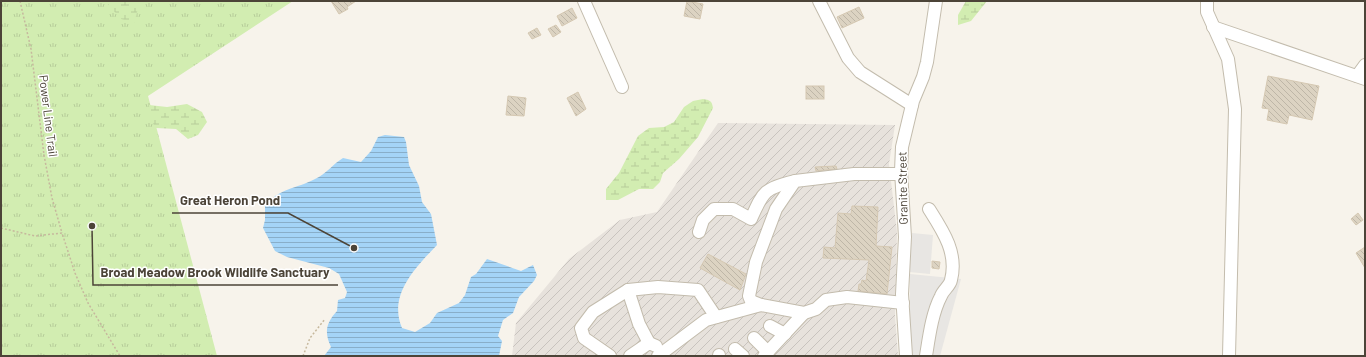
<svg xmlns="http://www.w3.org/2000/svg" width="1366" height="357" viewBox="0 0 1366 357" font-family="Barlow,sans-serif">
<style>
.industrial{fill:url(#industrial-furrows)}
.grass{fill:url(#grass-tufts)}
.wetland{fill:url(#wetland-marsh)}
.parking{fill:#e8e6e3}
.water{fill:url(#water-rules)}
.building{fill:url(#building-back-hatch);stroke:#d5c8b2}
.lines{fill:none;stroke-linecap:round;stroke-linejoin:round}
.minor-casing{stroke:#c3bcad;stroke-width:14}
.path{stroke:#c6b89d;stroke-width:1.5;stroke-dasharray:2 2;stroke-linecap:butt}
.minor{stroke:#fff;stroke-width:12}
.labels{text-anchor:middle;stroke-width:3;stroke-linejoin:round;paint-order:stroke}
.street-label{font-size:12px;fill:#4c4438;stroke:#fff}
.leader{fill:none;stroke:#4c4438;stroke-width:1.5}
.callout-dot{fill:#4c4438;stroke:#fff;stroke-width:1.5}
.callout-label{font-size:13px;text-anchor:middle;font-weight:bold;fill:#4c4438;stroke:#fff;stroke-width:3;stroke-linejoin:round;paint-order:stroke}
</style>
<defs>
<pattern id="industrial-furrows" width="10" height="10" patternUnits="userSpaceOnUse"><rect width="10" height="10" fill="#e7e2dc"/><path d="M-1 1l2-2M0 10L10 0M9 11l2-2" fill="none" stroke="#c8c3be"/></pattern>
<pattern id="grass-tufts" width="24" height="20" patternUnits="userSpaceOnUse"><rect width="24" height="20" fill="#d2edb1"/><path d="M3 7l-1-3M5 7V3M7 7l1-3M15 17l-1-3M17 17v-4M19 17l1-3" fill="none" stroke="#b6cc99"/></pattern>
<pattern id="wetland-marsh" width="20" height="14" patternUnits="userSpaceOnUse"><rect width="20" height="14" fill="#d2edb1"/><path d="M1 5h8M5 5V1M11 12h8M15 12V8" fill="none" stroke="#b6cc99"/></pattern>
<pattern id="water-rules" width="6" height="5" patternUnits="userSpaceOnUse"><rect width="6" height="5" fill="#a4d4f7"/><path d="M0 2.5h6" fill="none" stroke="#88aec9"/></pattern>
<pattern id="building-back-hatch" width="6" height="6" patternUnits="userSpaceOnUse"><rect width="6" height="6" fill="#dcd3c2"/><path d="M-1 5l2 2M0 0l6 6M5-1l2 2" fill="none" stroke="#beb6a7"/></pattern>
</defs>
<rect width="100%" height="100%" fill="#f7f3eb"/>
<polygon class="industrial" points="718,123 895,125 889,164 897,232 895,316 898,356 512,356 516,323 569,259 620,220 657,212"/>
<polygon class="grass" points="1,1 293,1 148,96 217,356 1,356"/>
<g class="wetland">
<polygon points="105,1 137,1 139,5 134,23 121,19"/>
<polygon points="966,1 987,1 971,21 958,25 958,15"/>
<path d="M703,99c7,1 9,2 10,9l-15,29 -19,22 -16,14 -3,9 -7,7h-14l-21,11h-12v-11l13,-16 19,-37 11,-8 15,-1 10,-5 10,-15 9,-6z"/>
<polygon points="187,104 202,112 207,122 198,135 188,139 176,129 156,128 150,119 149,105 167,107"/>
</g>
<g class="parking">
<polygon points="912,233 933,235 930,274 909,272"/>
<polygon points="910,274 961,279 940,356 910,356"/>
</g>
<path class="water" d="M385,135l19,2 2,5 3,23 10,21 3,16 9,12 6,31c-22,23 -49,50 -35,83l13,4 15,-9 7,-10 22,-10 6,-8 6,-18 5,-3 11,-15 34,12 12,-6 4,10 -3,6 -15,16 -6,16 -10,7 -5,16 4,5 -3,15h-175l7,-9c-7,-15 -5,-24 6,-36l1,-11 7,-2 2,-6 -8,-18 -10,-6 -42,-11 -12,-6 -12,-23 2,-8v-14c14,-18 31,-17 50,-27 11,-5 18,-15 28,-21l18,4 10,-11 7,-14z"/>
<g class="building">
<polygon points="331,1 356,1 347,7 348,9 339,14"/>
<polygon points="687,1 703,4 700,19 684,16"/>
<polygon points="859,7 864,18 842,28 837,17"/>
<polygon points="572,8 577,18 562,26 557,16"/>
<polygon points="556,25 561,32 553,37 548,29"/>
<polygon points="537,28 541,35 532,39 528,33"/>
<polygon points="1268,76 1319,86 1312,120 1289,115 1287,124 1267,120 1269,109 1262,108"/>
<rect x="806" y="86" width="18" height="13"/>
<polygon points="578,92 586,109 576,116 567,98"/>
<polygon points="508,96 526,98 524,116 506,115"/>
<polygon points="836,166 837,169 816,171 815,167"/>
<polygon points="852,206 878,207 876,246 892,247 887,294 858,291 859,284 861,284 862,280 866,281 869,260 823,258 824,247 835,248 838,213 851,214"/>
<polygon points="1358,213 1363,220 1356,225 1351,219"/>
<polygon points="1365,247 1365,268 1356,253"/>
<polygon points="708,254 746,274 740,290 700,268"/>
<polygon points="932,261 940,262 939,269 932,268"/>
</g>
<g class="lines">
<g class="minor-casing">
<g id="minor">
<polyline points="584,1 622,87"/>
<polyline points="819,1 848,58 860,72 912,105"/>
<polyline points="1207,1 1207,12 1228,59 1235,109 1229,356"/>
<polyline points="1213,27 1365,79"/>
<polyline points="1357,76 1365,65"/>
<polyline points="901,174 854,174 795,181 776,209 756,262 749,296 751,301 761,305 804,313 816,309 826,300 847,297 903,303"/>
<path d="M699,232l4,-12 11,-11h19l18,10c12,-27 13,-31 44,-38"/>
<polyline points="628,290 639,324 649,343"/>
<polyline points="770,326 785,334"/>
<polyline points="754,338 768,352"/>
<polyline points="735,349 743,356"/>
<polyline points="719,355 719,356"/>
<polyline points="610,356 584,338 581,328 593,312 628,290 658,287 698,290 716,317"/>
<polyline points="630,356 649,343 656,346"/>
<polyline points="658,356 706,320 761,305"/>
<polyline points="764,356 804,313"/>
<polyline points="906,356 902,294 905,237 901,171 902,147 913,101 923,77 927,62 936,1"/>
<path d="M926,356c3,-19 6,-43 15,-60 2,-6 9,-10 10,-16 7,-27 -8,-49 -22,-71"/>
</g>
</g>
<g class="path">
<polyline points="20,1 31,49 44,155 52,198 62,233"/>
<polyline points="1,228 35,236 62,233 75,273 88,303 120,356"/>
<polyline points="303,356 310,338 325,319"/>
</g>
<use href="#minor" class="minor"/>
</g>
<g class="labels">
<g class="street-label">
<text transform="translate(48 116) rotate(83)" y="4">Power Line Trail</text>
<text transform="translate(903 188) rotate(-91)" y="4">Granite Street</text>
</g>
</g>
<path class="leader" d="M354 248L288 213H172M92 226L93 285H338"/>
<g class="callout-dot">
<circle cx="354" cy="248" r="4"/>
<circle cx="92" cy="226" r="4"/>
</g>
<g class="callout-label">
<text x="230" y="205">Great Heron Pond</text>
<text x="215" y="277">Broad Meadow Brook Wildlife Sanctuary</text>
</g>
<rect width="1366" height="357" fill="none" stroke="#4c4438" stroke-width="4"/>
</svg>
